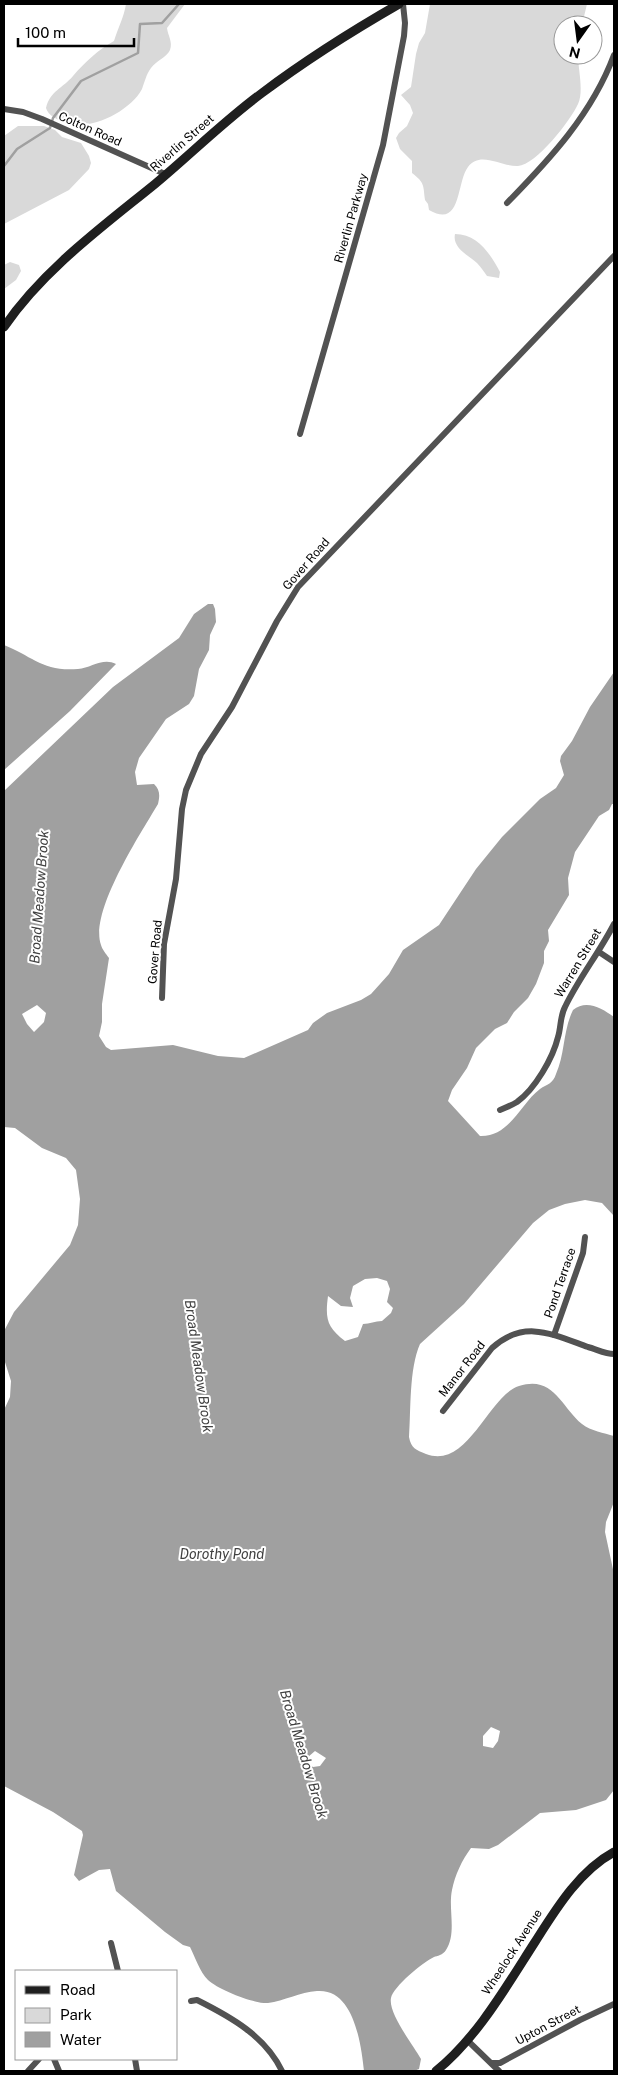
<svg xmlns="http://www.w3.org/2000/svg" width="618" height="2075" viewBox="0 0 618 2075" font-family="'Public Sans',sans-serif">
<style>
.green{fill:#d9d9d9}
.water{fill:#a0a0a0;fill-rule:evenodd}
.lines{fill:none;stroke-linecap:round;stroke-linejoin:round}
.stream{stroke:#a0a0a0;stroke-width:2.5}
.street{stroke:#525252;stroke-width:6}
.secondary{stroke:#1f1f1f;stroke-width:9}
.labels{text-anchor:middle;stroke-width:4;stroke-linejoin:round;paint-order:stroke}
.street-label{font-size:12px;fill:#000;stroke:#fff}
.water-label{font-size:14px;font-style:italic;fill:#414141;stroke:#fff}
</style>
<rect width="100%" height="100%" fill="#fff"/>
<g class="green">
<path d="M126,4h59l-18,24c1,8 6,14 3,22 -3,7 -14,11 -19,18 -5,7 -6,13 -9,21 -12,23 -55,44 -79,33 -7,-3 -15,-7 -17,-14 4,-17 17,-20 27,-32 12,-14 25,-26 41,-35 4,-13 10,-24 12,-37z"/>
<path d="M430,4h157l-5,21h-19v30h15c0,14 6,36 0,49 -7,16 -42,61 -60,62 -16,1 -38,-16 -50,1 -12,16 -6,62 -39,43l-1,-6 -3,-4c-2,-15 0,-17 -13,-27v-12l-12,-12 -4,-11 3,-5 8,-7 6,-13 -3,-8 -9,-10 10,-8 5,-33 3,-11 6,-10z"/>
<polygon points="18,126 44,126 55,130 62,137 81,143 89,156 91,163 89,169 69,190 4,224 4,136"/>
<path d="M455,234c23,0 36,21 45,38l-1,6 -12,-2c-3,-4 -6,-9 -10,-13 -9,-8 -25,-15 -22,-29z"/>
<polygon points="10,262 19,265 21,271 16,280 4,289 4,265"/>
</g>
<g class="water">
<path d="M208,604h5l2,5 1,13 -6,13 -1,15 -10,19 -5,27 -5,8 -23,15 -27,39 -4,14 2,13 17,-1c6,6 6,11 4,20 -17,29 -69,108 -57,141 1,4 5,9 8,13l-7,46v18l-3,14 7,11 5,3 62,-5 45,11 26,2 64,-28 5,-7 14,-10 34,-13 10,-6 18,-20 14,-24 36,-25 37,-56 26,-32 38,-38 16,-11 8,-13 -4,-14 1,-5 11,-15 18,-34 24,-35v132h-2l-3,6 -10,6 -24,36 -7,26 1,17 -21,35 1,11 -5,10v12l-8,21 -8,14 -14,14 -7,11 -12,6 -19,19 -9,20 -15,22 -4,11 32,35c30,1 40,-32 60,-47 7,-5 13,-5 16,-15 9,-20 7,-44 17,-64 13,-11 29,-2 41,7v199l-12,-13 -17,-3 -20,4 -16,6 -16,13 -69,81 -44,40c-11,25 -9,65 -11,93 2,11 7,13 17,17 42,16 62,-58 93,-68 35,-11 42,21 63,38 9,7 22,9 32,12v66l-8,20 -1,10 9,42v216l-8,10 -30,10 -36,3 -42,32 -9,4 -18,-1c-9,12 -16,27 -19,42 -4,19 5,43 -6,60 -3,5 -9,6 -12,7 -11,5 -41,30 -43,41 -3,15 22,47 30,61l-2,10 -5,2h-50c-3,-27 -10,-83 -47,-80 -17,1 -33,10 -49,12 -14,1 -49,-13 -60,-23 -8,-8 -13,-23 -18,-33l-7,-2 -18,-13 -49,-41 -6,-22 -11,1 -20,11 -5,-6 9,-40 -1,-4 -29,-19 -49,-26v-376l6,-13 1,-16 -7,-22v-28l10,-19 56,-67 8,-20 2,-26 -4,-29 -10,-12 -24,-10 -27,-20 -11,-1v-336l109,-104 66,-49 15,-24zM37,1005l9,8 -2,9 -10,10 -7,-8 -5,-10zM377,1278l10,3 3,8 -3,13 6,6 -2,5 -9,8c-7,0 -12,3 -19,3l-5,13 -13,4c-18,-14 -20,-22 -17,-45l13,10 12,1 -3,-9 3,-12 12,-7zM491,1727l9,4 -2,10 -5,7 -10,-2v-10zM315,1751l11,7 -6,8 -7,1 -4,-3 -1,-7z"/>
<path d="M4,645c28,11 39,27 74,24 13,-1 25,-12 38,-5l-46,47 -66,59z"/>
</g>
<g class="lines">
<polyline class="stream" points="4,166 17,149 50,128 53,118 81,81 138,53 140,24 162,23 179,4"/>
<g class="street">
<polyline points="4,109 23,112 42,119 165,174"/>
<path d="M507,203c43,-44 85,-89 107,-148"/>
<polyline points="300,434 383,145 404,36 405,23 403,4"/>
<polyline points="599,952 614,962"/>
<polyline points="162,998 164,944 176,879 182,809 186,790 201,754 232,707 277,621 298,587 614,256"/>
<path d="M500,1110c5,-2 12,-5 17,-8 18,-13 36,-44 41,-65 3,-9 2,-21 7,-30 14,-29 34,-54 49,-83"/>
<polyline points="554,1335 583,1253 585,1237"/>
<path d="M443,1411l49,-63c32,-29 60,-14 96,-1 8,2 17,7 26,7"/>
<polyline points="111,1943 118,1971"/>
<path d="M191,2001l6,-1c34,17 68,36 85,71"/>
<polyline points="467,2040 499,2071"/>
<polyline points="54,2059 59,2071"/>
<polyline points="135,2059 137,2071"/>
<polyline points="492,2063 500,2063 580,2020 614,2004"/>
<polyline points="28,2071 39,2059"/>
</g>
<g class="secondary">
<path d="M4,327c39,-57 98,-100 151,-143 36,-30 69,-63 107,-91 44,-33 90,-62 137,-89"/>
<path d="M436,2071c41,-33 70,-84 99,-129 21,-33 44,-71 79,-90"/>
</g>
</g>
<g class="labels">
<g class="street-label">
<text transform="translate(90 129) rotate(24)" y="4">Colton Road</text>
<text transform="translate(182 143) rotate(-41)" y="4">Riverlin Street</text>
<text transform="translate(351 218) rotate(-74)" y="4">Riverlin Parkway</text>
<text transform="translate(306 564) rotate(-49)" y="4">Gover Road</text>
<text transform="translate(155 952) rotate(-85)" y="4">Gover Road</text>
<text transform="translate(578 963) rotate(-59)" y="4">Warren Street</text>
<text transform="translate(560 1283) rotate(-71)" y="4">Pond Terrace</text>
<text transform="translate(462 1369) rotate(-52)" y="4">Manor Road</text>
<text transform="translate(512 1952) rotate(-57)" y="4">Wheelock Avenue</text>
<text transform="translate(548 2025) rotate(-28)" y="4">Upton Street</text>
</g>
<g class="water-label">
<text transform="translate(39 897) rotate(-86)" y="5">Broad Meadow Brook</text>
<text transform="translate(199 1366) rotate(82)" y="5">Broad Meadow Brook</text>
<text x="222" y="1559">Dorothy Pond</text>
<text transform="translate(304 1754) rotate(73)" y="5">Broad Meadow Brook</text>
</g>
</g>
<rect width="618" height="2075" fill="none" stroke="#000000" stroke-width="10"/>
<rect x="15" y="1970" width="162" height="90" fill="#ffffff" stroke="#999999"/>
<rect x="25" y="1986" width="25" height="8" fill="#1f1f1f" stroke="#999999"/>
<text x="60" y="1995" font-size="15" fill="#000000">Road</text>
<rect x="25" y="2008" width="25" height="15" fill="#d9d9d9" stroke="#999999"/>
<text x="60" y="2020" font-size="15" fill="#000000">Park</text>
<rect x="25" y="2032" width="25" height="15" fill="#a0a0a0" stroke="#999999"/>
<text x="60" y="2045" font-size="15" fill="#000000">Water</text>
<g transform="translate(578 40) rotate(194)"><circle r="24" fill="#ffffff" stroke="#999999"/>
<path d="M0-4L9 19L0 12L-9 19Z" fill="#000000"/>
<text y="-8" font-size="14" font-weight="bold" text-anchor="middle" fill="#000000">N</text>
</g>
<path d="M18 38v8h116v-8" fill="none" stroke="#000000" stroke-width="2.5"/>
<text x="25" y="38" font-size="15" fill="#000000" stroke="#ffffff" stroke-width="4" paint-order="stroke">100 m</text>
</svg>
